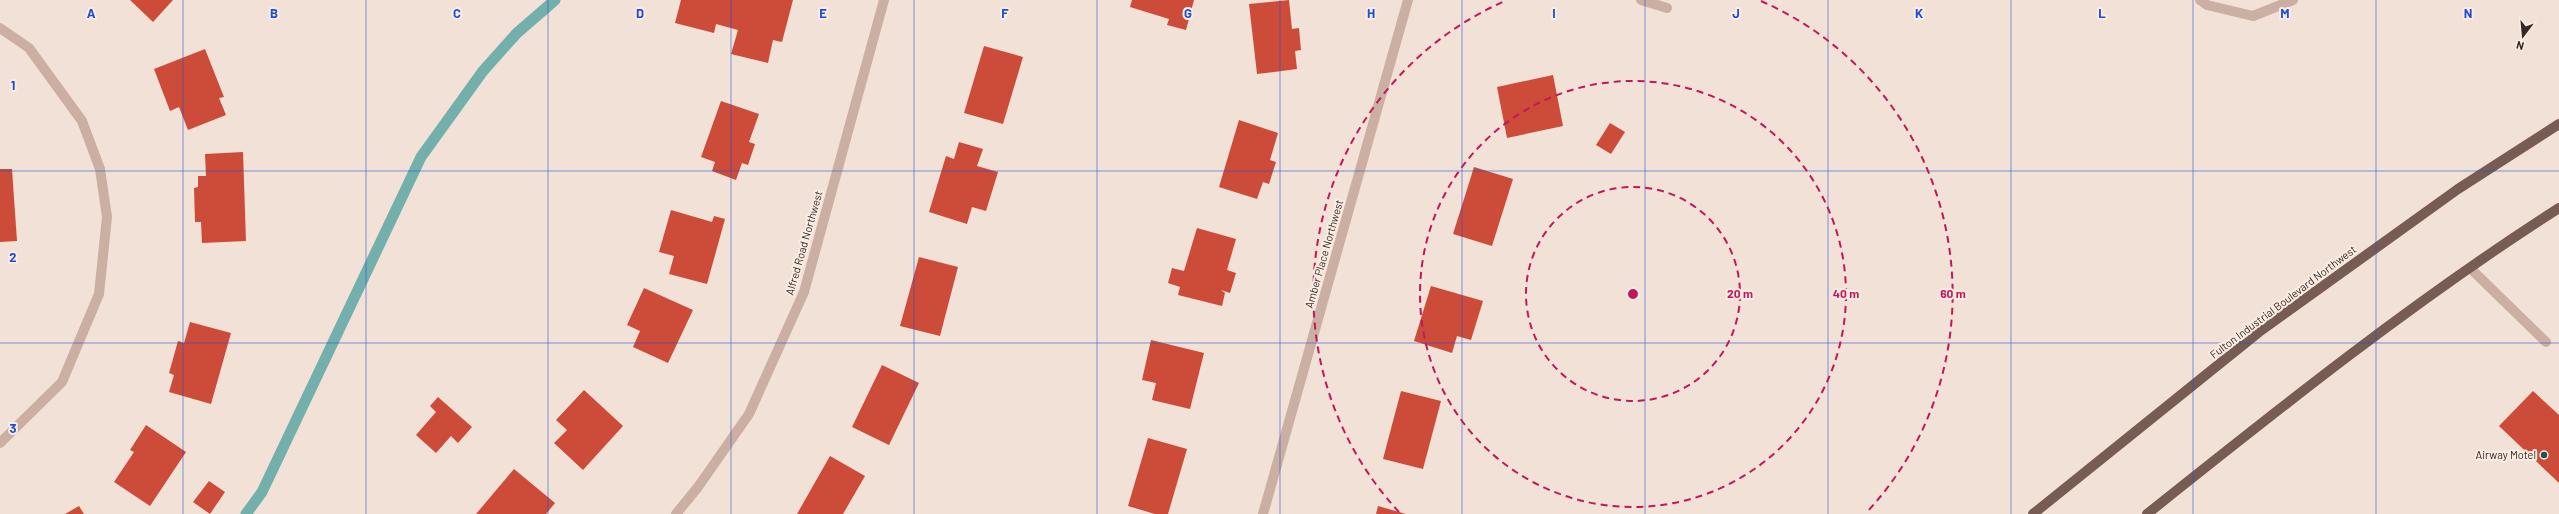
<svg xmlns="http://www.w3.org/2000/svg" width="2559" height="514" viewBox="0 0 2559 514" font-family="Barlow,sans-serif">
<style>
.lines{fill:none;stroke-linecap:round;stroke-linejoin:round}
.stream{stroke:#73b0ac;stroke-width:11}
.building{fill:#cd4b39}
.minor{stroke:#caafa2;stroke-width:10}
.major{stroke:#775c54;stroke-width:10}
.grid{fill:none;stroke:#1d4ed8;stroke-width:1;stroke-opacity:0.55}
.ring{fill:none;stroke:#c2185b;stroke-width:2;stroke-dasharray:7 5}
.poi-dot{fill:#185854;stroke:#faece2;stroke-width:1.5}
.labels{text-anchor:middle;stroke-width:4;stroke-linejoin:round;paint-order:stroke}
.street-label{font-size:11px;fill:#342825;stroke:#faece2}
.poi-label{font-size:11px;fill:#342825;stroke:#faece2;text-anchor:end}
.grid-label{font-size:13px;text-anchor:middle;font-weight:bold;fill:#1d4ed8;stroke:#faece2;stroke-width:4;stroke-linejoin:round;paint-order:stroke}
.centre{fill:#c2185b;stroke:#faece2;stroke-width:2}
.ring-label{font-size:12px;text-anchor:middle;font-weight:bold;fill:#c2185b;stroke:#faece2;stroke-width:4;stroke-linejoin:round;paint-order:stroke}
</style>
<rect width="100%" height="100%" fill="#f2e1d6"/>
<g class="lines">
<polyline class="stream" points="246,514 262,492 421,157 483,71 517,33 555,0"/>
</g>
<g class="building">
<polygon points="130,0 173,0 153,22"/>
<polygon points="681,0 793,0 782,42 773,40 768,63 731,54 738,30 716,24 714,33 675,23"/>
<polygon points="1132,0 1194,0 1186,30 1167,25 1169,19 1130,7"/>
<polygon points="1289,0 1292,29 1299,28 1301,50 1295,51 1297,69 1257,74 1249,4"/>
<polygon points="984,46 1023,57 1003,124 964,113"/>
<polygon points="205,49 224,97 219,98 226,115 188,130 179,107 170,111 154,69"/>
<polygon points="1553,75 1563,126 1507,138 1497,87"/>
<polygon points="721,101 759,114 749,142 755,144 748,165 742,163 736,180 712,171 715,162 701,157"/>
<polygon points="1239,120 1278,133 1270,160 1276,162 1269,184 1263,182 1257,199 1219,187"/>
<polygon points="1610,123 1625,132 1611,154 1596,145"/>
<polygon points="959,142 983,149 977,166 998,172 986,211 972,207 967,224 929,212 946,156 954,159"/>
<polygon points="243,152 246,241 202,243 201,222 195,222 194,188 198,187 198,176 206,176 205,154"/>
<polygon points="1474,167 1513,179 1492,246 1453,234"/>
<polygon points="0,169 12,169 17,241 0,242"/>
<polygon points="671,210 712,222 714,216 725,219 707,284 669,274 674,256 659,252"/>
<polygon points="1197,228 1236,239 1227,270 1236,273 1230,293 1221,290 1225,293 1222,306 1178,295 1180,287 1168,283 1172,268 1184,271"/>
<polygon points="919,257 958,267 940,336 900,326"/>
<polygon points="1431,286 1483,301 1471,340 1457,336 1452,353 1414,341"/>
<polygon points="644,288 693,310 668,363 633,347 640,331 627,325"/>
<polygon points="190,322 231,333 211,404 169,392 174,375 169,373 178,341 184,343"/>
<polygon points="1151,340 1204,353 1190,409 1152,400 1156,383 1142,380"/>
<polygon points="882,365 919,383 889,445 852,427"/>
<polygon points="584,390 623,426 583,470 554,443 567,430 556,420"/>
<polygon points="1401,391 1441,401 1423,469 1383,459"/>
<polygon points="2533,391 2559,415 2559,483 2499,426"/>
<polygon points="438,397 472,427 458,443 451,436 436,453 416,435 436,412 430,406"/>
<polygon points="146,425 186,452 150,506 114,482 134,452 130,450"/>
<polygon points="1148,438 1187,449 1168,514 1155,514 1128,506"/>
<polygon points="830,456 865,476 843,514 797,514"/>
<polygon points="514,469 555,503 546,514 476,514"/>
<polygon points="209,481 225,492 210,514 193,502"/>
<polygon points="79,506 84,514 65,514"/>
<polygon points="1378,506 1406,514 1376,514"/>
</g>
<g class="lines">
<g class="minor">
<polyline points="1641,0 1667,8"/>
<polyline points="2200,0 2207,5 2253,16 2293,0"/>
<polyline points="0,28 29,48 82,121 100,169 107,217 99,294 62,382 0,443"/>
<polyline points="2470,268 2546,342"/>
<polyline points="676,514 698,487 749,414 804,292 884,0"/>
<polyline points="1263,514 1408,0"/>
</g>
<g class="major">
<polyline points="2033,514 2259,332 2458,189 2559,124"/>
<path d="M2147,514c134,-107 268,-214 412,-306"/>
</g>
</g>
<path class="grid" d="M183,0v514M366,0v514M548,0v514M731,0v514M914,0v514M1097,0v514M1280,0v514M1462,0v514M1645,0v514M1828,0v514M2011,0v514M2193,0v514M2376,0v514M0,171h2559M0,343h2559"/>
<g class="ring">
<circle cx="1633" cy="294" r="107"/>
<circle cx="1633" cy="294" r="213"/>
<path d="M1399 512A320 320 0 0 1 1505 1M1761 1A320 320 0 0 1 1867 512"/>
</g>
<circle class="poi-dot" cx="2544" cy="455" r="4"/>
<g class="labels">
<g class="street-label">
<text transform="translate(804 243) rotate(-74)" y="4">Alfred Road Northwest</text>
<text transform="translate(1324 254) rotate(-74)" y="4">Amber Place Northwest</text>
<text transform="translate(2283 302) rotate(-37)" y="4">Fulton Industrial Boulevard Northwest</text>
</g>
<g class="poi-label">
<text x="2536" y="459">Airway Motel</text>
</g>
</g>
<g class="grid-label">
<text x="91" y="18">A</text>
<text x="274" y="18">B</text>
<text x="457" y="18">C</text>
<text x="640" y="18">D</text>
<text x="823" y="18">E</text>
<text x="1005" y="18">F</text>
<text x="1188" y="18">G</text>
<text x="1371" y="18">H</text>
<text x="1554" y="18">I</text>
<text x="1736" y="18">J</text>
<text x="1919" y="18">K</text>
<text x="2102" y="18">L</text>
<text x="2285" y="18">M</text>
<text x="2468" y="18">N</text>
<text x="13" y="90">1</text>
<text x="13" y="262">2</text>
<text x="13" y="433">3</text>
</g>
<circle cx="1633" cy="294" r="6" class="centre"/>
<g class="ring-label">
<text x="1740" y="298">20 m</text>
<text x="1846" y="298">40 m</text>
<text x="1953" y="298">60 m</text>
</g>
<g transform="translate(2523 36) rotate(196)" stroke="#faece2" stroke-width="3" paint-order="stroke">
<path d="M0-3L7 15L0 10L-7 15Z" fill="#342825"/>
<text y="-6" font-size="11" font-weight="bold" text-anchor="middle" fill="#342825">N</text>
</g>
</svg>
